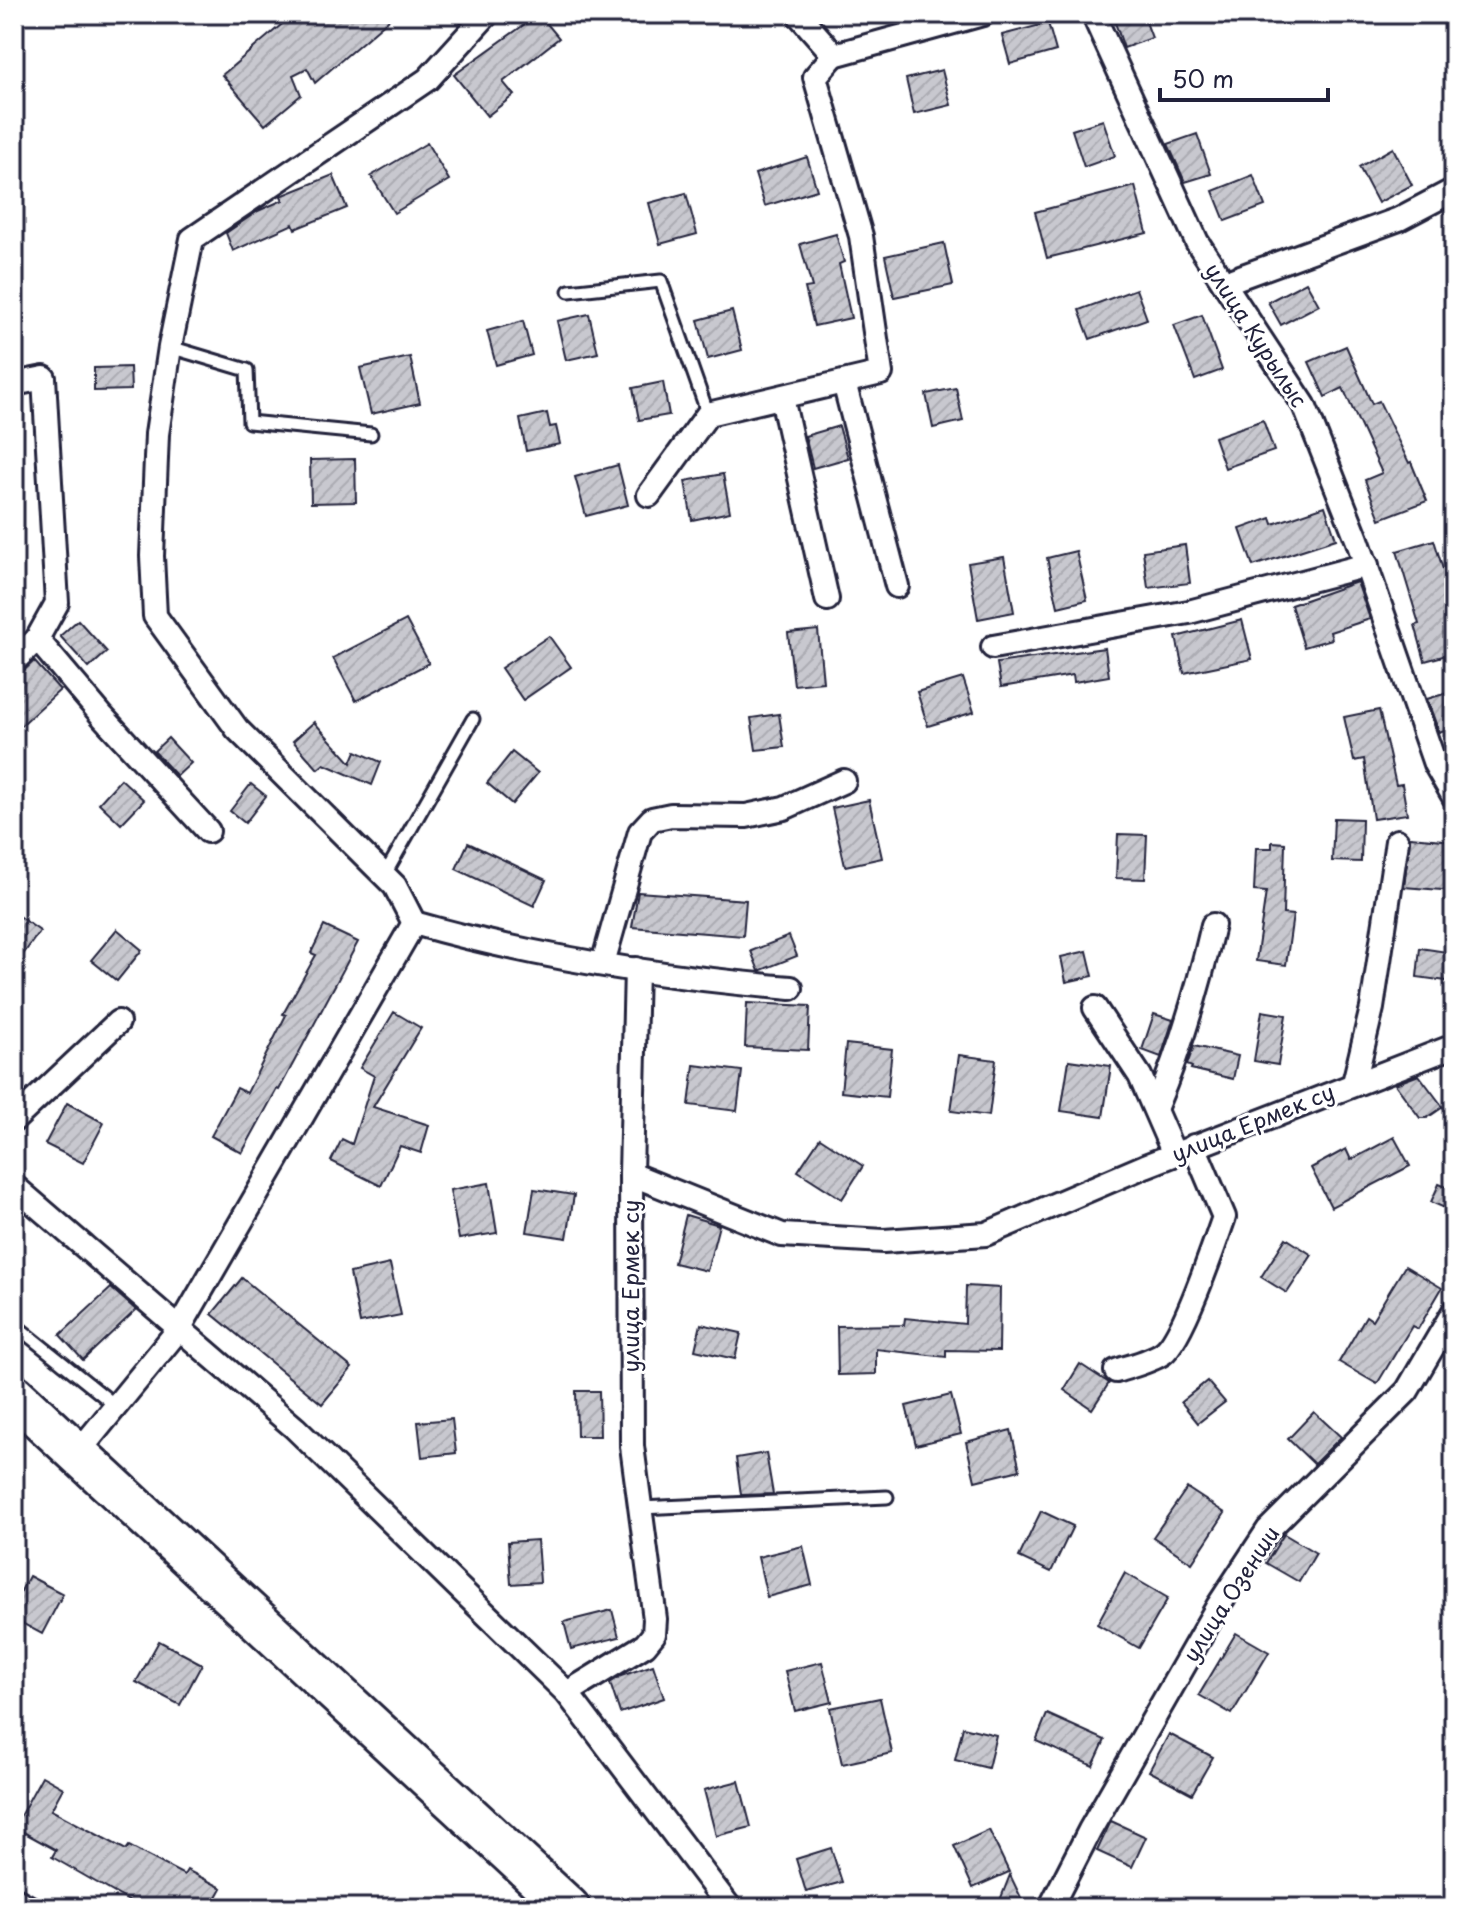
<svg xmlns="http://www.w3.org/2000/svg" width="1468" height="1922" viewBox="0 0 1468 1922" font-family="'Playpen Sans',sans-serif">
<style>
.building{fill:url(#building-hatch);stroke:#22223b;stroke-width:2}
.lines{fill:none;stroke-linecap:round;stroke-linejoin:round}
.lane-casing{stroke:#22223b;stroke-width:17}
.street-casing{stroke:#22223b;stroke-width:28}
.highway-casing{stroke:#22223b;stroke-width:46}
.lane{stroke:#fff;stroke-width:11}
.street{stroke:#fff;stroke-width:22}
.highway{stroke:#fff;stroke-width:40}
.labels{text-anchor:middle;stroke-width:6;stroke-linejoin:round;paint-order:stroke}
.street-label{font-size:22px;fill:#22223b;stroke:#fff}
</style>
<defs>
<pattern id="building-hatch" width="6" height="6" patternUnits="userSpaceOnUse" patternTransform="scale(2)"><rect width="6" height="6" fill="#c8c8cf"/><path d="M-1 1l2-2M0 6l6-6M5 7l2-2" fill="none" stroke="#acacb3"/></pattern>
</defs>
<rect width="100%" height="100%" fill="#fff"/>
<filter id="ink" filterUnits="userSpaceOnUse"><feTurbulence type="fractalNoise" baseFrequency=".0125" numOctaves="2"/><feDisplacementMap in="SourceGraphic" scale="16" xChannelSelector="R" yChannelSelector="G"/><feConvolveMatrix kernelMatrix="1 2 1 2 8 2 1 2 1" color-interpolation-filters="sRGB"/></filter>
<g filter="url(#ink)">
<g class="building">
<polygon points="294,14 395,14 315,83 307,68 293,75 301,95 265,125 222,75"/>
<polygon points="539,14 559,38 503,82 514,95 487,116 454,75"/>
<polygon points="1112,14 1143,14 1152,38 1124,48"/>
<polygon points="1048,23 1056,51 1010,64 1002,35"/>
<polygon points="942,70 951,105 914,114 906,79"/>
<polygon points="1103,120 1115,156 1084,167 1072,130"/>
<polygon points="1197,134 1211,174 1185,182 1168,144"/>
<polygon points="427,143 449,180 394,213 371,176"/>
<polygon points="1393,148 1412,185 1378,203 1359,167"/>
<polygon points="807,157 817,190 765,206 755,174"/>
<polygon points="333,175 347,208 295,229 293,224 233,251 226,233 258,211 283,200 281,196"/>
<polygon points="1253,175 1265,206 1225,221 1213,191"/>
<polygon points="1135,186 1147,233 1047,258 1035,212"/>
<polygon points="686,193 697,234 660,244 649,203"/>
<polygon points="836,234 844,262 839,264 851,318 814,326 805,288 812,287 800,244"/>
<polygon points="944,243 953,285 894,297 885,256"/>
<polygon points="1306,282 1319,305 1281,325 1268,302"/>
<polygon points="1136,289 1147,319 1090,339 1079,310"/>
<polygon points="732,311 742,350 708,359 698,320"/>
<polygon points="589,314 598,353 566,360 557,321"/>
<polygon points="1202,315 1222,370 1195,380 1174,325"/>
<polygon points="523,321 532,355 496,365 487,331"/>
<polygon points="1346,346 1372,404 1379,401 1409,463 1411,462 1427,501 1380,519 1365,480 1382,473 1343,388 1325,397 1309,362"/>
<polygon points="410,357 420,403 371,414 360,368"/>
<polygon points="130,367 131,390 94,391 94,368"/>
<polygon points="663,382 669,415 639,420 633,388"/>
<polygon points="956,388 963,421 933,428 926,394"/>
<polygon points="547,413 550,427 556,426 560,444 526,451 520,419"/>
<polygon points="1263,420 1274,451 1225,468 1214,437"/>
<polygon points="839,426 848,458 813,468 805,436"/>
<polygon points="355,459 356,502 311,503 310,460"/>
<polygon points="618,465 628,505 586,516 575,477"/>
<polygon points="723,474 730,512 692,520 685,481"/>
<polygon points="1325,506 1336,539 1253,566 1240,529 1271,518 1273,524"/>
<polygon points="1434,540 1454,605 1454,653 1425,661 1415,625 1419,624 1397,551"/>
<polygon points="1185,545 1190,583 1148,588 1143,551"/>
<polygon points="1076,551 1087,600 1058,607 1047,558"/>
<polygon points="1004,557 1014,612 978,619 968,563"/>
<polygon points="1357,582 1370,619 1330,632 1332,639 1304,647 1291,605"/>
<polygon points="78,620 107,652 89,668 60,636"/>
<polygon points="406,620 429,663 356,701 333,658"/>
<polygon points="1242,620 1252,659 1184,673 1176,637"/>
<polygon points="818,630 823,682 794,685 788,633"/>
<polygon points="549,636 571,667 523,700 501,668"/>
<polygon points="1105,648 1109,676 1074,682 1073,675 1001,687 997,663"/>
<polygon points="34,661 60,690 14,732 14,680"/>
<polygon points="963,678 974,712 928,726 917,692"/>
<polygon points="1454,691 1454,727 1439,732 1427,699"/>
<polygon points="1379,710 1396,785 1402,784 1407,814 1373,819 1364,759 1354,761 1344,717"/>
<polygon points="779,714 784,747 756,750 751,718"/>
<polygon points="314,722 351,763 356,751 381,762 372,785 324,764 318,769 293,741"/>
<polygon points="168,738 191,763 177,776 154,751"/>
<polygon points="512,752 538,773 512,804 487,783"/>
<polygon points="121,779 144,800 121,824 99,803"/>
<polygon points="251,784 266,796 245,823 230,811"/>
<polygon points="869,800 882,858 845,866 832,808"/>
<polygon points="1334,818 1362,819 1361,862 1332,861"/>
<polygon points="1118,834 1147,835 1145,879 1116,878"/>
<polygon points="1410,837 1454,841 1454,891 1404,887"/>
<polygon points="1272,842 1285,843 1283,914 1293,915 1286,965 1256,961 1266,892 1254,891 1256,848 1272,848"/>
<polygon points="468,843 546,880 534,906 456,869"/>
<polygon points="638,892 746,900 743,936 632,927"/>
<polygon points="14,913 40,931 14,967"/>
<polygon points="324,926 358,942 279,1090 277,1089 242,1153 211,1136 237,1088 247,1093 286,1015 283,1014 316,955 311,953"/>
<polygon points="117,929 142,950 117,981 91,960"/>
<polygon points="789,936 797,956 759,971 751,951"/>
<polygon points="1420,948 1454,953 1454,982 1417,977"/>
<polygon points="1087,951 1093,976 1066,982 1061,957"/>
<polygon points="747,1003 810,1006 808,1050 745,1047"/>
<polygon points="1262,1011 1286,1015 1278,1065 1254,1061"/>
<polygon points="394,1012 421,1028 373,1107 429,1125 421,1153 400,1146 381,1186 331,1161 342,1139 352,1144 374,1076 360,1068"/>
<polygon points="1154,1014 1173,1020 1161,1057 1142,1050"/>
<polygon points="846,1044 892,1049 887,1097 841,1092"/>
<polygon points="1194,1046 1238,1056 1233,1079 1191,1069 1192,1067 1187,1065"/>
<polygon points="959,1055 996,1060 989,1116 951,1111"/>
<polygon points="1069,1060 1111,1066 1103,1117 1061,1111"/>
<polygon points="694,1065 742,1071 737,1111 689,1105"/>
<polygon points="1419,1075 1443,1107 1427,1118 1420,1118 1395,1084"/>
<polygon points="67,1103 104,1123 83,1163 45,1144"/>
<polygon points="1394,1137 1410,1166 1331,1207 1311,1168 1346,1149 1351,1160"/>
<polygon points="820,1138 863,1166 842,1199 798,1171"/>
<polygon points="489,1183 497,1233 459,1239 450,1190"/>
<polygon points="1439,1184 1454,1190 1454,1212 1431,1202"/>
<polygon points="534,1189 574,1195 567,1238 527,1232"/>
<polygon points="686,1215 719,1225 707,1271 674,1263"/>
<polygon points="1286,1238 1312,1255 1287,1293 1261,1277"/>
<polygon points="390,1264 401,1315 360,1323 350,1273"/>
<polygon points="1405,1266 1442,1288 1418,1329 1412,1326 1377,1384 1339,1362 1366,1316 1372,1320"/>
<polygon points="242,1278 352,1368 322,1404 212,1314"/>
<polygon points="966,1286 1000,1288 999,1351 946,1350 946,1357 876,1349 876,1374 838,1375 837,1326 904,1325 905,1318 965,1324"/>
<polygon points="111,1288 136,1310 83,1360 60,1335"/>
<polygon points="701,1324 741,1333 735,1359 695,1350"/>
<polygon points="1080,1364 1109,1383 1092,1409 1064,1390"/>
<polygon points="1207,1381 1225,1402 1198,1423 1181,1402"/>
<polygon points="576,1391 599,1391 600,1436 577,1436"/>
<polygon points="951,1395 961,1434 916,1445 906,1406"/>
<polygon points="1314,1412 1341,1437 1314,1464 1288,1439"/>
<polygon points="452,1419 456,1453 422,1457 418,1422"/>
<polygon points="1011,1430 1020,1470 975,1481 966,1442"/>
<polygon points="766,1453 773,1494 741,1495 736,1458"/>
<polygon points="1187,1488 1225,1513 1192,1563 1153,1537"/>
<polygon points="1041,1511 1073,1526 1051,1572 1019,1557"/>
<polygon points="1284,1534 1316,1553 1299,1582 1266,1563"/>
<polygon points="537,1540 540,1582 511,1584 508,1542"/>
<polygon points="803,1546 812,1585 767,1597 758,1557"/>
<polygon points="1125,1573 1168,1598 1139,1648 1097,1624"/>
<polygon points="29,1576 63,1594 42,1634 14,1619 14,1604"/>
<polygon points="612,1610 619,1637 571,1649 564,1622"/>
<polygon points="1236,1633 1269,1652 1232,1714 1199,1695"/>
<polygon points="159,1641 202,1664 180,1705 136,1682"/>
<polygon points="822,1662 832,1702 795,1711 785,1671"/>
<polygon points="653,1665 664,1698 620,1713 610,1683 621,1676"/>
<polygon points="880,1698 892,1753 842,1764 830,1708"/>
<polygon points="1047,1714 1105,1740 1093,1766 1036,1741"/>
<polygon points="963,1727 996,1735 988,1768 955,1760"/>
<polygon points="1169,1734 1213,1757 1192,1794 1149,1771"/>
<polygon points="42,1776 63,1788 51,1810 126,1850 129,1846 184,1875 187,1870 222,1888 211,1908 141,1908 52,1857 56,1850 14,1827"/>
<polygon points="739,1781 751,1827 716,1836 704,1790"/>
<polygon points="1111,1821 1146,1837 1132,1867 1097,1851"/>
<polygon points="989,1830 1009,1872 973,1888 954,1846"/>
<polygon points="831,1848 842,1882 806,1892 796,1859"/>
<polygon points="1010,1875 1026,1908 997,1908"/>
</g>
<g class="lines">
<g class="lane-casing">
<g id="lane">
<polyline points="569,291 661,281 708,414"/>
<polyline points="170,347 247,370 249,422 371,434"/>
<polyline points="384,876 473,719"/>
<polyline points="14,1324 116,1406"/>
<polyline points="640,1508 887,1497"/>
</g>
</g>
<g class="street-casing">
<g id="street">
<polyline points="798,14 834,55 983,14"/>
<polyline points="1093,14 1197,242 1304,405 1357,539 1435,764 1454,797"/>
<polyline points="1224,283 1399,219 1454,190"/>
<polyline points="844,382 897,586"/>
<polyline points="14,384 44,378 57,603 37,639"/>
<polyline points="782,398 827,599"/>
<polyline points="649,495 708,414 881,373 861,236 815,77 834,55"/>
<polyline points="993,647 1189,612 1367,565"/>
<polyline points="14,661 37,639 103,717 208,831"/>
<polyline points="414,923 395,886 237,729 155,616 152,556 157,434 170,347 192,239 428,79 487,14"/>
<polyline points="603,963 640,832 652,819 671,815 746,816 784,808 844,781"/>
<polyline points="1095,1008 1140,1076 1174,1154"/>
<polyline points="1354,1083 1372,1008 1397,841"/>
<path d="M1155,1109c26,-61 43,-119 58,-184"/>
<polyline points="14,1120 118,1022"/>
<polyline points="631,1174 636,969"/>
<polyline points="14,1186 295,1428 567,1693 730,1908"/>
<path d="M1116,1371c14,-5 34,-9 47,-18 19,-13 52,-110 61,-136l-30,-71"/>
<path d="M76,1455l103,-126 235,-406c122,35 250,54 377,65"/>
<polyline points="567,1693 645,1645 654,1634 655,1619 632,1446 631,1174 782,1235 884,1241 986,1234 1145,1166 1454,1046"/>
<polyline points="14,1899 30,1908"/>
<polyline points="1050,1908 1090,1830 1218,1606 1268,1530 1407,1391 1454,1311"/>
</g>
</g>
<g class="highway-casing">
<polyline id="highway" points="14,1395 569,1908"/>
</g>
<use href="#lane" class="lane"/>
<use href="#street" class="street"/>
<use href="#highway" class="highway"/>
</g>
</g>
<g class="labels">
<g class="street-label">
<text transform="translate(1256 335) rotate(57)" y="8">улица Курылыс</text>
<text transform="translate(1253 1123) rotate(-22)" y="8">улица Ермек су</text>
<text transform="translate(631 1286) rotate(-90)" y="8">улица Ермек су</text>
<text transform="translate(1231 1594) rotate(-57)" y="8">улица Озенши</text>
</g>
</g>
<rect width="1468" height="1922" fill="none" stroke="#fff" stroke-width="48"/>
<rect x="24" y="24" width="1420" height="1874" fill="none" stroke="#22223b" stroke-width="3" filter="url(#ink)"/>
<path d="M1160 88v12h168v-12" fill="none" stroke="#22223b" stroke-width="4"/>
<text x="1172" y="88" font-size="24" fill="#22223b" stroke="#ffffff" stroke-width="6" paint-order="stroke">50 m</text>
</svg>
